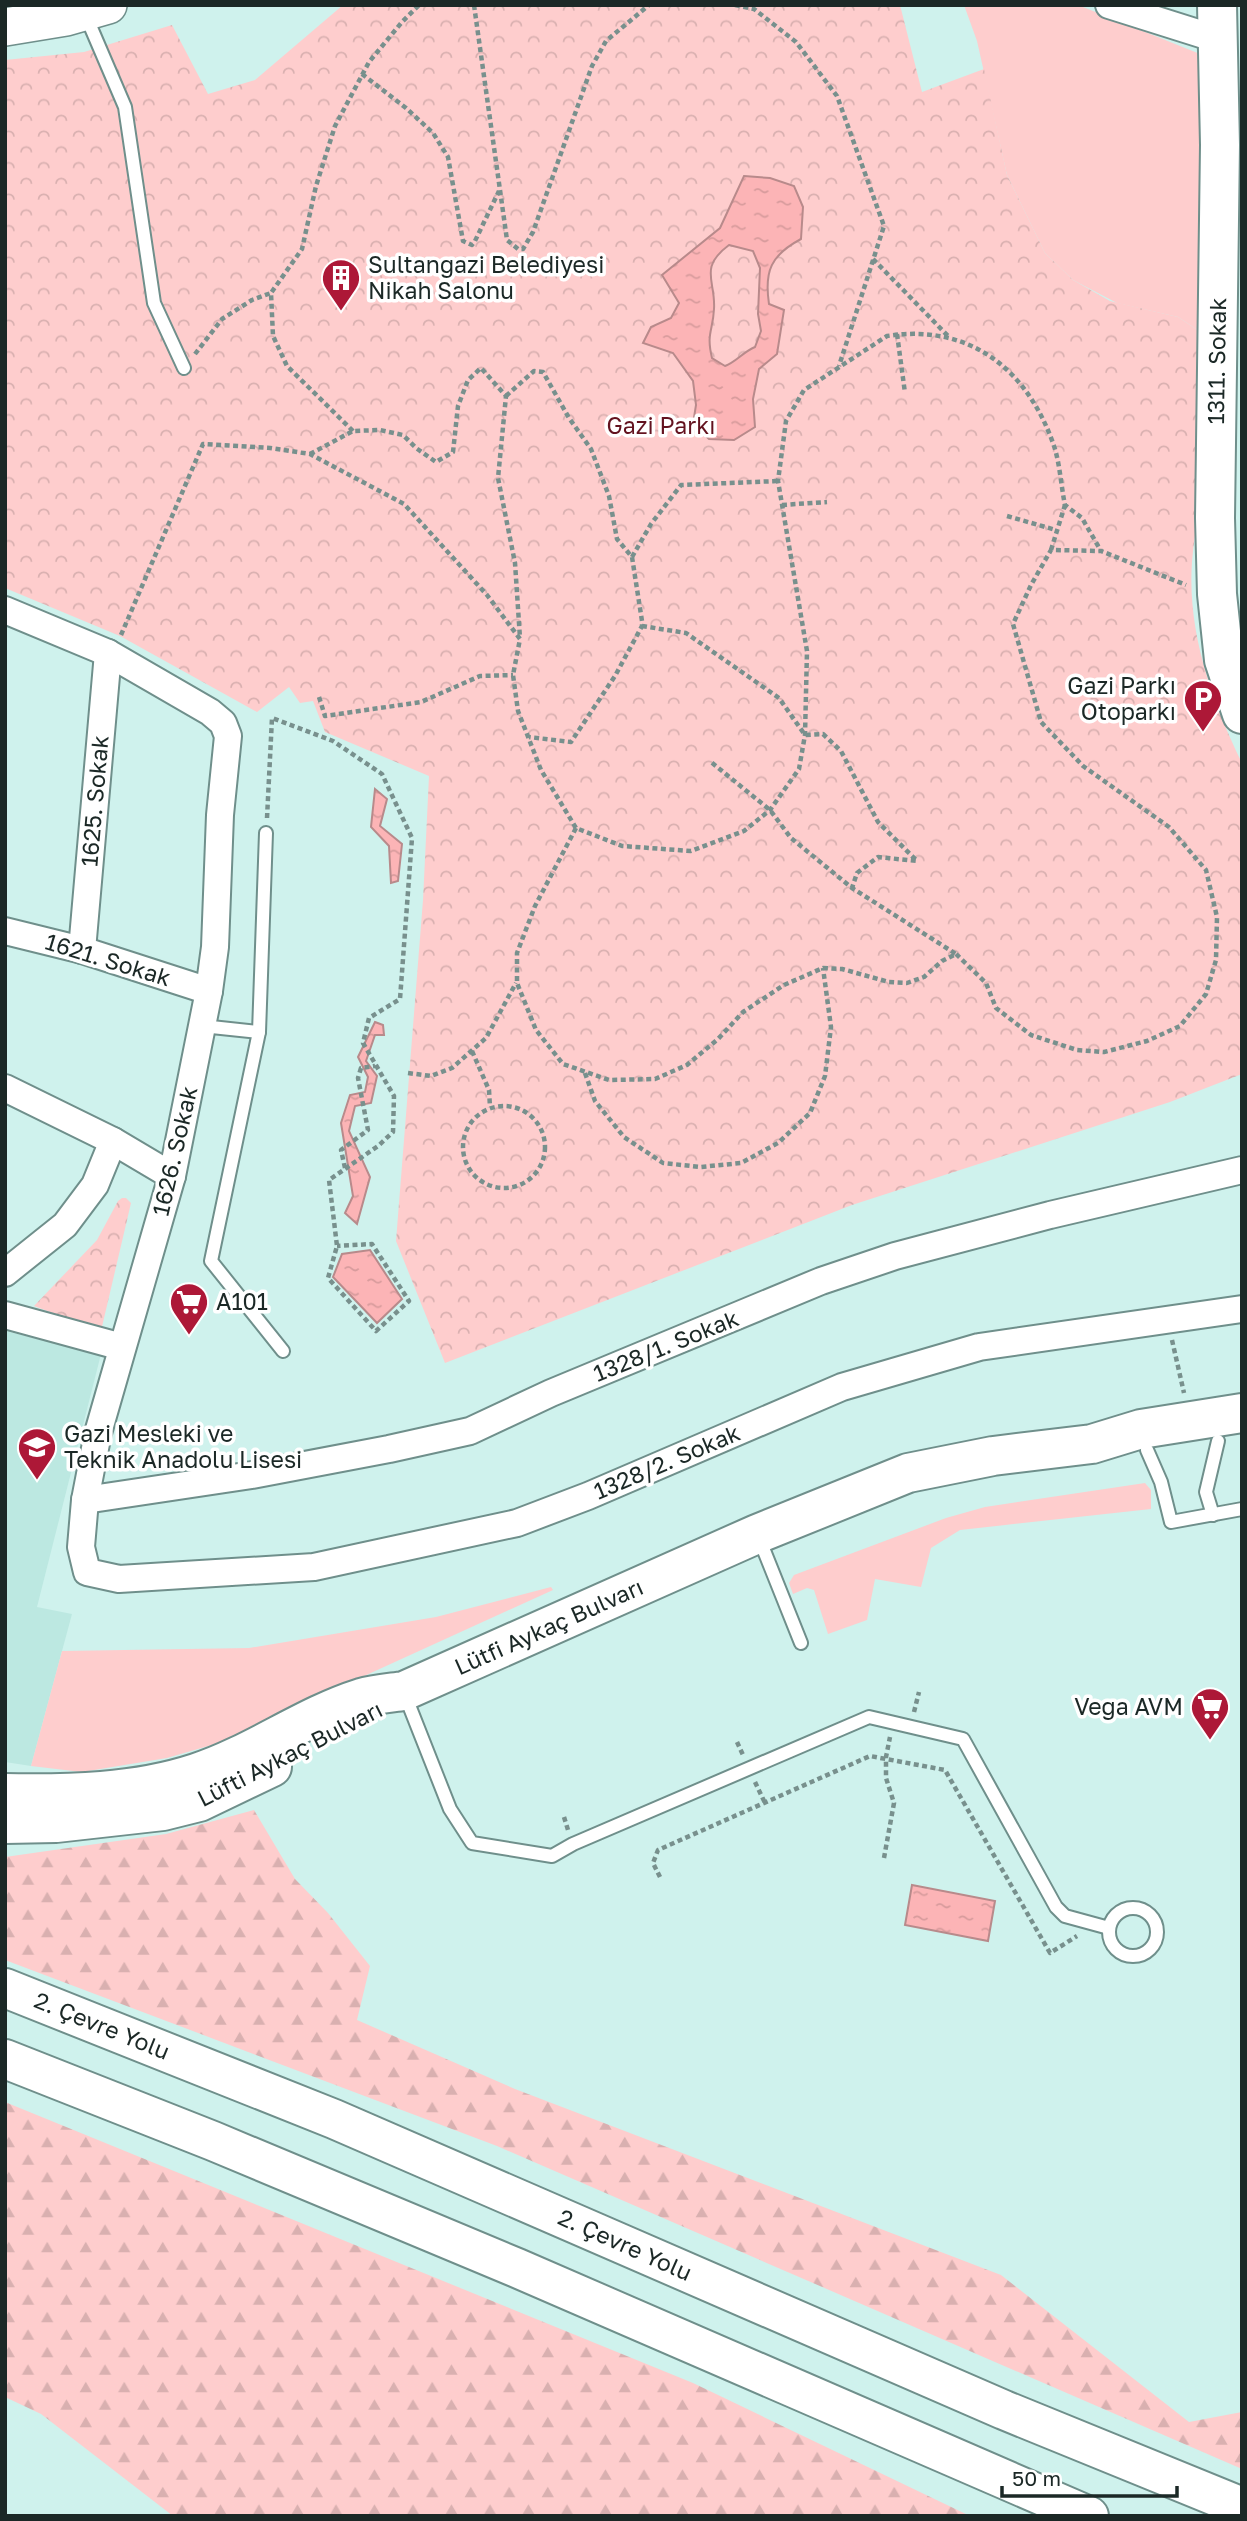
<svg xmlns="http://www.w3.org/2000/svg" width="1247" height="2521" viewBox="0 0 1247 2521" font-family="'Golos Text',sans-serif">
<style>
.built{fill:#bce8e1}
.grass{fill:#fecdcd}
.forest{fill:url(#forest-firs)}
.park{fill:url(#park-crowns)}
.water{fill:url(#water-ripples);stroke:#b88a8b;stroke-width:2;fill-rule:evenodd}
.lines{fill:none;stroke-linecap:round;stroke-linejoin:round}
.lane-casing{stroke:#6f8f8b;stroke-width:16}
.street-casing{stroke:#6f8f8b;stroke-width:30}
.secondary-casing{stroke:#6f8f8b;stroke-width:40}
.primary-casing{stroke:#6f8f8b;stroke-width:42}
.highway-casing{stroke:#6f8f8b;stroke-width:42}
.path{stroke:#78908d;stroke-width:4.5;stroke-dasharray:5 3.5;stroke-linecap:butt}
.lane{stroke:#fff;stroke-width:12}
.street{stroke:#fff;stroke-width:26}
.secondary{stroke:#fff;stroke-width:37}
.primary{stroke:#fff;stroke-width:38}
.highway{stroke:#fff;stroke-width:38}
.labels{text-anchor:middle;stroke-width:7;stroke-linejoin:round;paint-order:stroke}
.poi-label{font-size:23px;fill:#1b2826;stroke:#fff;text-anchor:start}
.street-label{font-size:23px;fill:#1b2826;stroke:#fff}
.park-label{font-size:23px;fill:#63121f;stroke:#fff}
</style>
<defs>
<pattern id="forest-firs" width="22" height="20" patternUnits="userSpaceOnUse" patternTransform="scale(1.75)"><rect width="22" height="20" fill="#fecdcd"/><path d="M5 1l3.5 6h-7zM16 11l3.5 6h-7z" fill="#d9b0b0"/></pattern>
<pattern id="park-crowns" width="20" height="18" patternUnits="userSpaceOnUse" patternTransform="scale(1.75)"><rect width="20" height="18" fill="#fecdcd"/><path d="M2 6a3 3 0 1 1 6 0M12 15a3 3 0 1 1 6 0" fill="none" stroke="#d9b0b0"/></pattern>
<pattern id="water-ripples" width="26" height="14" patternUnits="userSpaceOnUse" patternTransform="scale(1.75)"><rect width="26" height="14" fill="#fcb4b6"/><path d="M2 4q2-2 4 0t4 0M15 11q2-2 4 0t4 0" fill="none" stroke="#d79b9c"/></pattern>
</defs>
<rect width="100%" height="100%" fill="#cff2ed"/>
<polygon class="built" points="5,1331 101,1354 37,1607 72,1614 31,1766 5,1762"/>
<g class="grass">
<polygon points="964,5 1078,5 1200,54 1202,333 1178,317 1117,303 1073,280 1045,253 1007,175 977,41"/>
<polygon points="1145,1483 1151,1490 1151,1509 960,1530 931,1548 921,1587 875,1579 867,1620 828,1634 814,1590 807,1588 793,1594 789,1583 794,1575 946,1518 985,1507"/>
<polygon points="551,1587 553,1590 215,1744 167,1758 82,1772 31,1766 62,1651 249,1648 436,1617"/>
</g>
<g class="forest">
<polygon points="254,1810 295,1879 328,1913 370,1966 357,2020 515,2089 1001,2275 1189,2422 1242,2412 1242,2469 497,2146 5,1960 5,1857 166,1834"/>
<polygon points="5,2102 693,2383 970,2516 173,2516 41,2414 5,2397"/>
</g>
<g class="park">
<path d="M343,5h557l22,87 62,-23 23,106 38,78 28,27 37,21 68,16 24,16c0,48 2,96 0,144 -1,29 -8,57 -10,85 -5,70 20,139 50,201v311l-72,28 -318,103 -407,158 -49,-122 27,-341 6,-124 -104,-44 -12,-31 -13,2 -11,-16 -32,25 -137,-76 -115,-48v-528l79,-8 88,-27 36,69 47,-14z"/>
<polygon points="122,1198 126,1198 131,1203 101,1331 34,1306 97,1240 118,1201"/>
</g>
<g class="water">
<path d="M744,176l26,2 24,8 9,21 -2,32c-30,16 -37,32 -32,65l15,6 -7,44 -18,15 -6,30 2,28 -21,13 -25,-1 -16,-15 3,-19 -3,-24 -20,-28 -30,-10 8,-16 20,-9 8,-15 -17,-28 58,-47zM729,245l24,6 7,17 -2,46 3,17 -6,16c-12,5 -19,15 -30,19l-13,-8c-6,-25 1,-27 2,-49 2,-28 -16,-41 15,-64z"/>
<polygon points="375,789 387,799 380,826 402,844 398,881 391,883 389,846 371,827"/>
<polygon points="375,1022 383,1025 384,1035 375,1035 366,1061 377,1076 371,1103 355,1106 349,1131 370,1177 357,1224 345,1213 353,1196 341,1123 350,1095 365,1092 368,1077 358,1057"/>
<polygon points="370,1250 402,1299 377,1323 333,1277 342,1254"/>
<polygon points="912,1885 995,1901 988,1941 905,1925"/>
</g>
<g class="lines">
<g class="lane-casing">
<g id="lane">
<polyline points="86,16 125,107 154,303 184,368"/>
<polyline points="266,833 259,1032 211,1261 283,1351"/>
<polyline points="202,1026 259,1032"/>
<polyline points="1147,1450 1161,1482 1171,1522 1242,1509"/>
<polyline points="1213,1515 1206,1492 1218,1441"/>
<polyline points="759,1538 801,1643"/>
<polyline points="405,1695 450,1809 472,1843 552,1856 573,1844 869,1717 963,1739 1056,1907 1065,1916 1109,1928"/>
<circle cx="1133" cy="1932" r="24"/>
</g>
</g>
<g class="street-casing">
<g id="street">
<polyline points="1109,5 1220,40"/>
<polyline points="5,610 108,653 210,712 223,723 228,736 220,815 215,947 209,991 172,1176 98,1433 85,1500 81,1547 87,1572 119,1579 314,1567 517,1523 588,1496 842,1387 979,1347 1242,1309"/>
<polyline points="5,931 82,950 209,991"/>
<polyline points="82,950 108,653"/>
<polyline points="5,1088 113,1141 172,1176"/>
<polyline points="5,1273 65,1225 95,1185 113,1141"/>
<polyline points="5,1315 122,1347"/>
<polyline points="85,1500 252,1475 389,1449 470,1431 551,1393 821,1281 895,1256 1050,1215 1242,1170"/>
</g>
</g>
<g class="secondary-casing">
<polyline id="secondary" points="5,27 66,17 108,5"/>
</g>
<g class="primary-casing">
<g id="primary">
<polyline points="1217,5 1220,145 1215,518 1217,594 1224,660 1242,714"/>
<path d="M5,1793c64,1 130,0 191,-20 58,-19 108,-57 165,-75 14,-4 29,-5 43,-7l353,-157 151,-61 85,-17 99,-12 49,-15 101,-16"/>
<polyline points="5,1824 56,1823 163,1811 199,1802 272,1767"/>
</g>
</g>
<g class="highway-casing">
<g id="highway">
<polyline points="5,1988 334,2119 1004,2410 1242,2507"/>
<polyline points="5,2059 213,2141 517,2268 1089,2516"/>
</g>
</g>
<g class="path">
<polyline points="474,5 507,240 518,249 523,249 533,232 592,66 606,41 649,5"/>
<polyline points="735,5 754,9 796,42 837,96 884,226 839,366"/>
<polyline points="362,74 406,108 433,133 448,157 463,241 472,245 475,241 499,191"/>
<polyline points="873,259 948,336"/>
<polyline points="897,334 905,393"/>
<polyline points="195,354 222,319 252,300 271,293"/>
<polyline points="506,396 534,371 543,372 569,418 591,449 609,496 617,539 632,557 642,621 642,626 615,676 571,742 529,737"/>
<polyline points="353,431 287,366 273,336 271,293 302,249 316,186 335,126 369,62 402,22 419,5"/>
<polyline points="310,454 353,431 380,430 403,435 416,448 436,462 453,452 458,406 468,380 481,368 506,396 498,478 515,563 520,638"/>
<polyline points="782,505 827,502"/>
<polyline points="1007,516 1056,530"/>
<polyline points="1051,550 1065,505"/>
<polyline points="632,557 651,524 681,485 778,481"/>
<polyline points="642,626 686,633 779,698 805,735 823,734 841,751 878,822 917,861 878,857 857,873 852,888"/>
<path d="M121,635l82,-191 67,4 40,6 94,50 83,91 33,44 -7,36 5,36 23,59 35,58 46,18 69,5 53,-20 26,-21 29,-41 6,-34 2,-84 -29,-170 8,-60 18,-31 83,-54c83,-13 141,34 167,110 6,18 7,40 11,59l17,13 19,33"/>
<polyline points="319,697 325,716 421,702 480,676 513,675"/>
<polyline points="267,818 272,718 333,741 382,774 412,838 400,999 369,1018 363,1043 394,1096 393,1132 378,1146 329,1180 337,1246 328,1278 376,1331 409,1301 372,1244 337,1246"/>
<polyline points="576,828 535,906 517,953 517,983 536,1030 563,1064 609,1080 655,1079 687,1065 718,1039 743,1012 784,985 823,968 842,969 889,982 907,983 924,977 942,961 956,954 852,888 791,838 770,810 711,762"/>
<polyline points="956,954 986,983 996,1008 1031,1035 1077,1050 1104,1052 1147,1041 1180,1026 1206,994 1216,960 1217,917 1206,870 1169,827 1083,766 1041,722 1013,624 1031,585 1051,550 1101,551 1186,585"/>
<polyline points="472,1051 489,1090 490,1107"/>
<polyline points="408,1073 431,1076 452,1068 486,1038 516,983"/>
<polyline points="585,1073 595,1101 624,1137 663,1163 701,1167 741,1163 778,1143 810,1113 825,1076 831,1027 823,968"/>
<circle cx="504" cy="1147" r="41"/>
<polyline points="345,1168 341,1150 368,1130 358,1078 361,1068 375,1066"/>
<polyline points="1172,1340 1184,1393"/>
<polyline points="914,1712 919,1692"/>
<polyline points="737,1742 743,1755"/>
<polyline points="755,1782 765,1803"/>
<polyline points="564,1817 568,1830"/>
<polyline points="884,1858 894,1803 886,1778 886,1757 890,1737"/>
<polyline points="660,1877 653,1863 658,1850 870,1756 945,1770 1050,1953 1077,1936"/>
</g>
<use href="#lane" class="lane"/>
<use href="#street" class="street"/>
<use href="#secondary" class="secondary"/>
<use href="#primary" class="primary"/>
<use href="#highway" class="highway"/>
</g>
<defs>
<g id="building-pin" transform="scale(2.0125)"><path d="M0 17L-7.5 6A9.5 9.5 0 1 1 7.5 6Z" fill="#ad1837" stroke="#fff"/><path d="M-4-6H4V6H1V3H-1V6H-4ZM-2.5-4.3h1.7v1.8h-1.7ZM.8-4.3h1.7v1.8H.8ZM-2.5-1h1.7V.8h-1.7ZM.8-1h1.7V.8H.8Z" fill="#fff"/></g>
<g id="parking-pin" transform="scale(2.0125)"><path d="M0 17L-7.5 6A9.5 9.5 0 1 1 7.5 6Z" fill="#ad1837" stroke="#fff"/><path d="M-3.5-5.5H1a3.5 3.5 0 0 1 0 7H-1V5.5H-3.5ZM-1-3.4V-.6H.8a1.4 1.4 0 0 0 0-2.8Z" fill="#fff"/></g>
<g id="supermarket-pin" transform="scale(2.0125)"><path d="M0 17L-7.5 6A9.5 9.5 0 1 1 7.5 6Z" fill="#ad1837" stroke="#fff"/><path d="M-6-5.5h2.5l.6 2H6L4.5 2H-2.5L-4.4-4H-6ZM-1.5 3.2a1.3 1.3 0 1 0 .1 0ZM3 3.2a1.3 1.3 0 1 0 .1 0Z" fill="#fff"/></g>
<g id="school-pin" transform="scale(2.0125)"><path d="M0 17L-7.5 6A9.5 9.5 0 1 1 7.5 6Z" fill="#ad1837" stroke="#fff"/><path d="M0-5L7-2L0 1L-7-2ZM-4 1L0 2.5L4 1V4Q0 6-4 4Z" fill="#fff"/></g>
</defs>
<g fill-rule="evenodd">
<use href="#building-pin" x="341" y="278"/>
<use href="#parking-pin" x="1203" y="699"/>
<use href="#supermarket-pin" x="189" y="1302"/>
<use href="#school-pin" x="37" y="1447"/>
<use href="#supermarket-pin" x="1210" y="1707"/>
</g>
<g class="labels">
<g class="poi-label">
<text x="368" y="273">Sultangazi Belediyesi<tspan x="368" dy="26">Nikah Salonu</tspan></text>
<text x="1176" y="694" text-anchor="end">Gazi Parkı<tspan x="1176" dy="26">Otoparkı</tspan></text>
<text x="216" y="1310">A101</text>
<text x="64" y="1442">Gazi Mesleki ve<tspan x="64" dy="26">Teknik Anadolu Lisesi</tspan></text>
<text x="1183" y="1715" text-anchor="end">Vega AVM</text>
</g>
<g class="street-label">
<text transform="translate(1217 361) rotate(-89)" y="8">1311. Sokak</text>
<text transform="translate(95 801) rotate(-85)" y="8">1625. Sokak</text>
<text transform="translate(108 960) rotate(17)" y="8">1621. Sokak</text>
<text transform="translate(175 1151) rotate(-77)" y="8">1626. Sokak</text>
<text transform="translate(666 1346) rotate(-22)" y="8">1328/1. Sokak</text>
<text transform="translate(667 1462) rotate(-23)" y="8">1328/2. Sokak</text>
<text transform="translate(549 1627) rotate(-24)" y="8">Lütfi Aykaç Bulvarı</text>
<text transform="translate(290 1754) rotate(-27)" y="8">Lüfti Aykaç Bulvarı</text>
<text transform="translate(102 2026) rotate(22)" y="8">2. Çevre Yolu</text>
<text transform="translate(625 2245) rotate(24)" y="8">2. Çevre Yolu</text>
</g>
<g class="park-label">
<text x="661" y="434">Gazi Parkı</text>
</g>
</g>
<rect width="1247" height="2521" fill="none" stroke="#1b2826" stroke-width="14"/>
<path d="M1002 2486v10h175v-10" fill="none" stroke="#1b2826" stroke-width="3.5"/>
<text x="1012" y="2486" font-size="21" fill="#1b2826" stroke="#ffffff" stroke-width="5" paint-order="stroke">50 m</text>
</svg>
